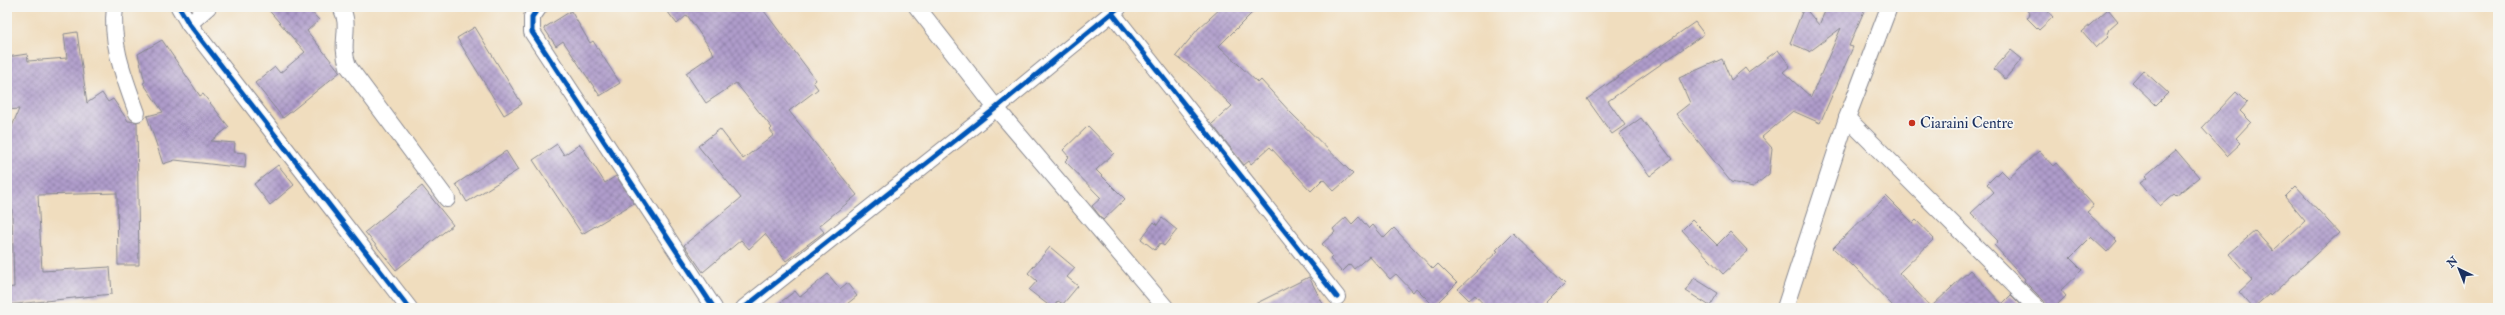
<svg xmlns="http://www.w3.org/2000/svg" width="2505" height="315" viewBox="0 0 2505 315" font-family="'IM FELL Double Pica',serif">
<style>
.building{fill:url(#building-cross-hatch)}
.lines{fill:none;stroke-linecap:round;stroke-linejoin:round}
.minor-casing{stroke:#86868e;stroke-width:18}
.minor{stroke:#fff;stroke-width:16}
.cycleway-casing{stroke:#f6f6f2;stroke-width:8}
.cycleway{stroke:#0057b8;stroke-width:5}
.poi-dot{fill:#c8321e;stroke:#f6f6f2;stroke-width:1.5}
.labels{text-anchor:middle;stroke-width:3.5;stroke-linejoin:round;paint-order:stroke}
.poi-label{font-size:15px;fill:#1b2f5e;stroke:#f6f6f2;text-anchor:start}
</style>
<defs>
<pattern id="building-cross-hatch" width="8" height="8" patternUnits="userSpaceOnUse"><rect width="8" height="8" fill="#af9cca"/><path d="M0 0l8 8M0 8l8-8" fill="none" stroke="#8e80a7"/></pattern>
</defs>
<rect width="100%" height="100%" fill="#f6f6f2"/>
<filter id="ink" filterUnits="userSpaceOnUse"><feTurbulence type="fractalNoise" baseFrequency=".025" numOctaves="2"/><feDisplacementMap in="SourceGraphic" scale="8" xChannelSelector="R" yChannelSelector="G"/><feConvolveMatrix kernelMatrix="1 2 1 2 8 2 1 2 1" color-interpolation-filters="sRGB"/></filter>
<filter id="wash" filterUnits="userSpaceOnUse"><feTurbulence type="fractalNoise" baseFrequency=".012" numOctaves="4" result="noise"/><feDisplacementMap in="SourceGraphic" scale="16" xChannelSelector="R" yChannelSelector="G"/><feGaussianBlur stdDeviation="0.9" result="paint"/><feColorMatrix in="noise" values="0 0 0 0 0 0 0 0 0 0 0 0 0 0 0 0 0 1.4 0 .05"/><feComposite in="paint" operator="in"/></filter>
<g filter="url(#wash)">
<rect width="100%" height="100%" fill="#f0ddbe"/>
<g id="blocks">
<g class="building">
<polygon points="266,7 307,7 319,20 307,31 340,72 283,118 255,83 275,67 280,73 305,52"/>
<polygon points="664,7 761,7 816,80 813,82 818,89 789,111 857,195 819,226 824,232 786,261 765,234 749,249 741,240 703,272 684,245 741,198 698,146 720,129 743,159 774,135 770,130 772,128 736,83 706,103 686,73 714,54 687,15 677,24"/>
<polygon points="1222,7 1258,7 1219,46 1258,83 1261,80 1291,113 1353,174 1334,191 1323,179 1311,191 1270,147 1251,164 1249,161 1244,165 1212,124 1232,106 1196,71 1176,56 1198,29"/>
<polygon points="1804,7 1819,25 1827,7 1868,7 1864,11 1849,46 1853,47 1820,123 1793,111 1762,137 1772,148 1769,174 1753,187 1731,182 1676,114 1690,103 1679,78 1722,59 1731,80 1745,68 1748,72 1778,50 1790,66 1783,72 1811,97 1841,28 1809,52 1809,51 1790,43"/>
<polygon points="2024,7 2044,7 2053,17 2039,30 2027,18 2030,14"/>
<polygon points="2108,9 2118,21 2109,29 2107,34 2109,36 2096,48 2082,32"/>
<polygon points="571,11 590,43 593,41 620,83 600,96 563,41 556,46 544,28"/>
<polygon points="1695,22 1704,34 1608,101 1625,125 1612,134 1587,99"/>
<polygon points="475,27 522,104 504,115 457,38"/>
<polygon points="77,32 87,103 102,93 108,102 113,99 128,121 137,122 139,265 118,265 117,193 38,195 42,271 110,267 112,294 7,305 7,288 14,287 11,181 7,181 7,139 19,109 7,110 7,57 27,54 28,61 67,58 64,34"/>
<polygon points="162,40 200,96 203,94 229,127 211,141 235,143 234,152 246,153 245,168 175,160 163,164 147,116 163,112 143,83 145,82 138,54"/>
<polygon points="2011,50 2022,59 2005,79 1994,69"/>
<polygon points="2143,70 2168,93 2156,105 2132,82"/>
<polygon points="2236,92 2247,103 2240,111 2251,122 2236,138 2241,143 2227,156 2202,128"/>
<polygon points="1641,118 1672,159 1650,176 1619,134"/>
<polygon points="1088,126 1114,153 1096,170 1125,199 1103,220 1092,206 1101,198 1065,161 1069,157 1063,150"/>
<polygon points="557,144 564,155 580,144 605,183 616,176 634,203 582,234 533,160"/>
<polygon points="2176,150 2199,177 2176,196 2174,194 2160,206 2140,183 2147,178 2145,176"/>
<polygon points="506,151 518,170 467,202 456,184"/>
<polygon points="2039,151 2053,166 2056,163 2094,206 2087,212 2117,241 2107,252 2091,237 2070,258 2082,270 2061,290 2066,296 2054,308 2046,308 2044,301 2024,281 2025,279 1994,245 1998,241 1971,213 1994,192 1987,184 2001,170 2009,178"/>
<polygon points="278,165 294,185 270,205 254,184"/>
<polygon points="422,186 453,225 396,270 365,232"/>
<polygon points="2296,186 2339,233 2270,296 2269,294 2253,308 2239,292 2252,280 2229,254 2255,231 2273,251 2305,221 2285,197"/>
<polygon points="1886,196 1913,223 1916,220 1934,239 1899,273 1931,307 1970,270 2002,304 2011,295 2024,308 1895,308 1853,265 1852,266 1833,248"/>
<polygon points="1346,217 1352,224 1359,217 1369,229 1373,225 1384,238 1394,228 1433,269 1438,264 1457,283 1434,306 1416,288 1413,292 1396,274 1390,279 1369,256 1354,269 1350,264 1342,272 1330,259 1333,256 1322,244 1335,232 1333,229"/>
<polygon points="1162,218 1177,230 1164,246 1160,243 1155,250 1141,239 1154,222 1157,225"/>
<polygon points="1692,220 1717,245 1730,232 1748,251 1723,274 1682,230"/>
<polygon points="1513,233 1565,283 1540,308 1487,308 1475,295 1469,300 1458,289 1498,251 1496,250"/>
<polygon points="1050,247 1075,268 1067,277 1078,286 1063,304 1058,301 1052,308 1029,290 1037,281 1028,273"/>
<polygon points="828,274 840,289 847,283 857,296 842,308 773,308 795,291 800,297"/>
<polygon points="1309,277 1325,308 1247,308"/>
<polygon points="1694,278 1718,293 1710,306 1686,291"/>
</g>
</g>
</g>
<g filter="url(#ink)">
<use href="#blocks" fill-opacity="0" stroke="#86868e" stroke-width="1"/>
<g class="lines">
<g class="minor-casing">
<g id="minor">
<path d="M115,7c-5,37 10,72 22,106"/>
<polyline points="179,7 189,24 409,308"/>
<path d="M341,7c11,21 -2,34 7,59l99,133"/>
<polyline points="539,7 532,17 532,32 714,308"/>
<polyline points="917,7 996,108 1166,308"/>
<polyline points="1112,13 1337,297"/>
<polyline points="189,24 208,7"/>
<polyline points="1847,118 2037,308"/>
<polyline points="744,308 996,108 1119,7"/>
<polyline points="1785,308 1847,118 1889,7"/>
</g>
</g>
<use href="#minor" class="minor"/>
<g class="cycleway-casing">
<g id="cycleway">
<polyline points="179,7 189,24 409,308"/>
<polyline points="539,7 532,17 532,32 714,308"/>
<polyline points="1112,13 1337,297"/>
<polyline points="744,308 996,108 1119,7"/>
</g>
</g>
<use href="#cycleway" class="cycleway"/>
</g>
</g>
<circle class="poi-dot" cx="1912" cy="123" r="4"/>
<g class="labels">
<g class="poi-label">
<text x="1920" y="128">Ciaraini Centre</text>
</g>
</g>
<rect width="2505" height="315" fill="none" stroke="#f6f6f2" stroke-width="24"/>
<g transform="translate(2459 269) rotate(317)" stroke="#f6f6f2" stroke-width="3" paint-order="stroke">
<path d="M0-3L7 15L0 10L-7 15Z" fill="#1b2f5e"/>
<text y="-6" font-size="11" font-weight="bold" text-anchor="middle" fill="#1b2f5e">N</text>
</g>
</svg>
